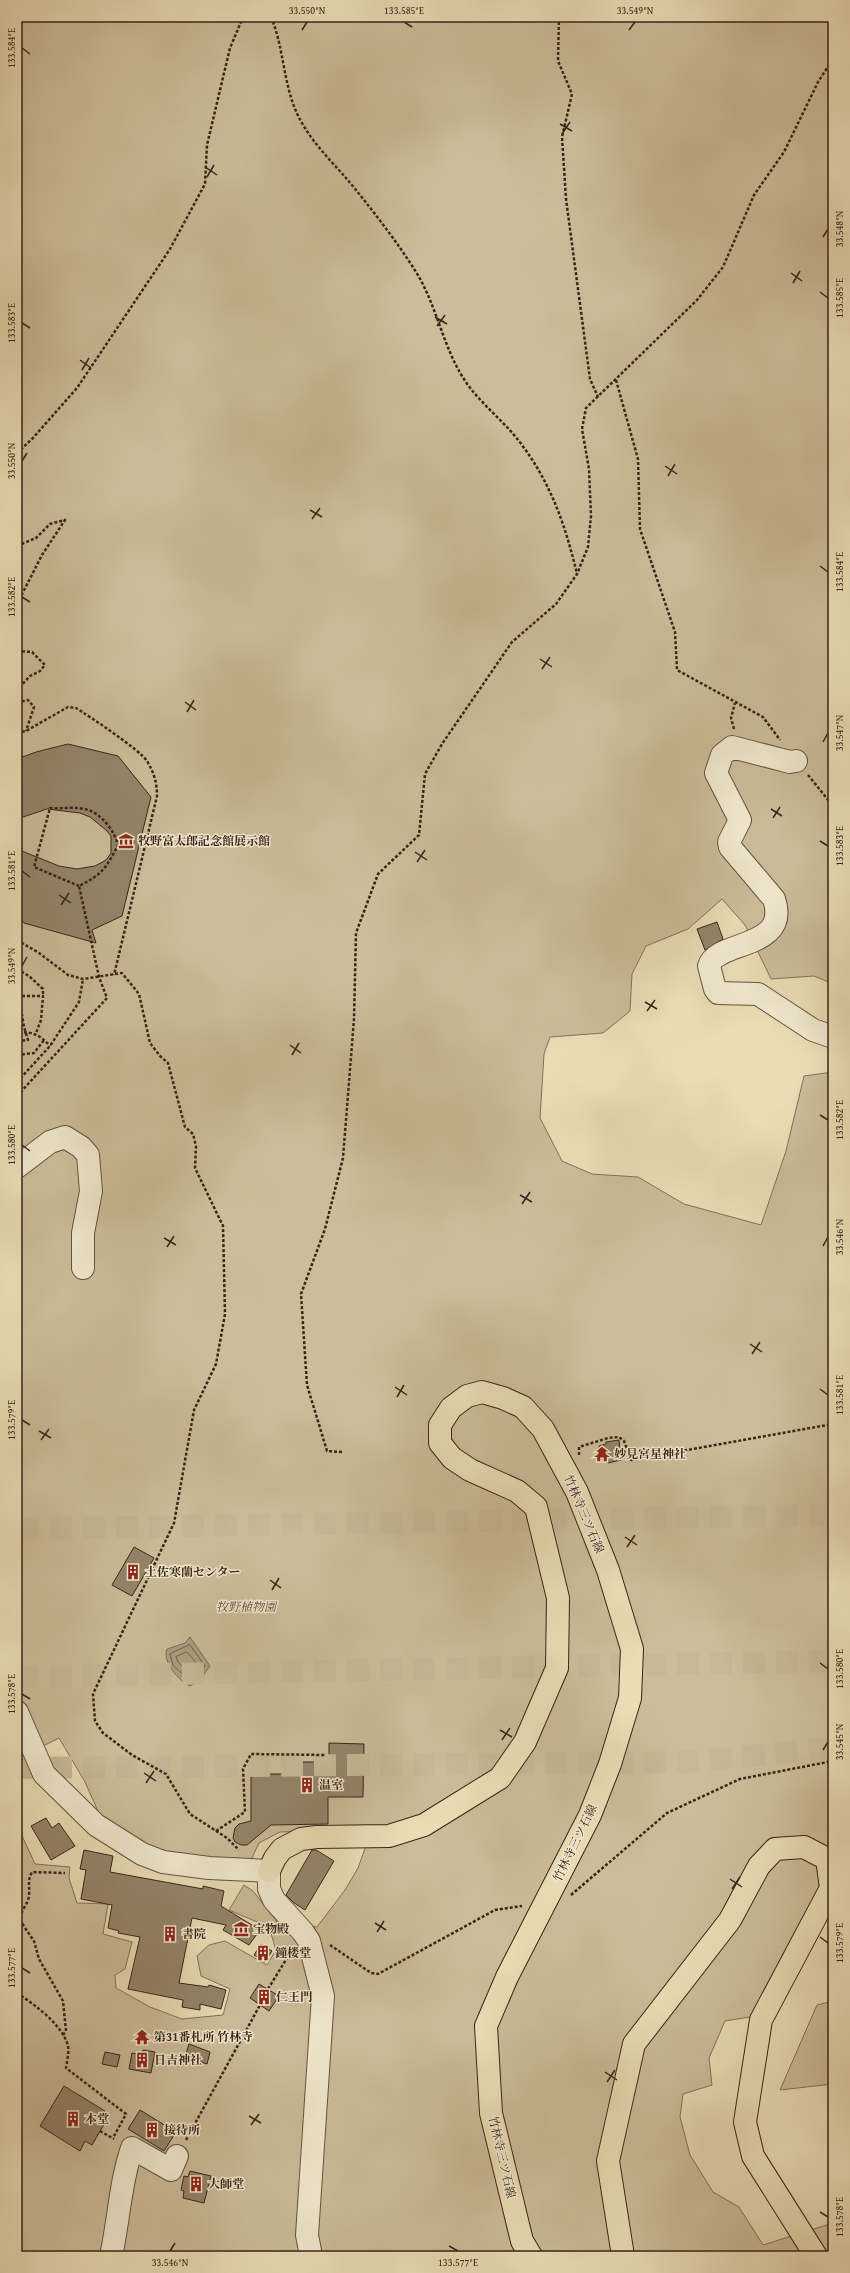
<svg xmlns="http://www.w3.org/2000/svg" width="850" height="2273" viewBox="0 0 850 2273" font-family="'Gentium Book Plus','Noto Serif JP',serif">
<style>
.green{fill:#ccbd9a;stroke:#827059}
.water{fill:#ae9e80;stroke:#7f6d56}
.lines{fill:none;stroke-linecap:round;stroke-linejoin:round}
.shore{stroke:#74604c;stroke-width:1}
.building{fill:#95846a;stroke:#392318}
.major-tunnel{stroke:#c7b896;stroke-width:22;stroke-dasharray:22 11;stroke-linecap:butt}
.highway-tunnel{stroke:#c7b896;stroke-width:22;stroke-dasharray:22 11;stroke-linecap:butt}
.minor-casing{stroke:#65523f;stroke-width:24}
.major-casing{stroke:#392318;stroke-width:24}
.path{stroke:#392318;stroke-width:2.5;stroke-dasharray:3 2;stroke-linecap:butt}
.minor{stroke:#f1e9cf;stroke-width:22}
.major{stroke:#eaddb5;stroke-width:22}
.ticks{fill:none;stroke:#392318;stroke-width:1.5}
.labels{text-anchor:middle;stroke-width:3;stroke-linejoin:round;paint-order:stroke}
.poi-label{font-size:12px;font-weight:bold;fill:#392318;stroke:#f1e9cf;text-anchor:start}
.street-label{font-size:12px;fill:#392318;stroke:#f1e9cf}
.park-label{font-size:12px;font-style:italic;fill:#5e4a38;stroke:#f1e9cf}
.neatline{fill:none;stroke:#392318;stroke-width:1.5}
.ticks-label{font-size:10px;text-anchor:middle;fill:#392318}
</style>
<rect width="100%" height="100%" fill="#eaddb5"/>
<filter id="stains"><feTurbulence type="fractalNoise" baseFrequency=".005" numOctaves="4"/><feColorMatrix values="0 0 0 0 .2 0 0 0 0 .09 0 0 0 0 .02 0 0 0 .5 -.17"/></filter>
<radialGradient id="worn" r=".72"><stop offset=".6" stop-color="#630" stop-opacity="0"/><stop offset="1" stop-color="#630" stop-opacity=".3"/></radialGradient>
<g class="green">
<polygon points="17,17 833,17 833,984 814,976 771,979 745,925 722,899 688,929 646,946 632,974 630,1011 603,1033 550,1037 544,1054 540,1118 562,1161 592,1174 638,1177 684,1204 761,1225 786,1151 804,1076 833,1072 833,1850 825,1856 817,1896 750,2017 725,2021 709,2058 712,2085 683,2094 680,2117 690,2155 713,2192 739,2207 763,2245 833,2223 833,2256 17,2256 17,1801 23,1838 35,1864 70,1867 69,1878 77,1903 108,1904 103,1934 132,1942 125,1969 115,1975 116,1988 150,2007 182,2019 223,2015 230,1989 201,1976 197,1956 209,1945 225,1941 267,1965 276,1950 269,1927 229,1910 244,1885 253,1891 277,1922 295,1921 300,1924 317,1927 345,1890 358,1868 372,1829 280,1832 259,1843 251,1860 212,1860 141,1851 101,1818 85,1782 59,1738 17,1759"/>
<polygon points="833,2001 833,2084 780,2090 817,2005"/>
</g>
<path class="water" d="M190,1637l20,29 -11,15 -9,5c-11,-5 -28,-24 -23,-37l18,-6z"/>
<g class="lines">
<g class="shore">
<polygon points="190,1645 205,1666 196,1678 190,1681 173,1665 170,1654"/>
<polygon points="187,1652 199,1666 190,1675 178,1662 176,1657"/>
</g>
</g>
<g class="building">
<polygon points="68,744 118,756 151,797 122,916 92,930 96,943 24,923 17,915 17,849 59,866 77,869 95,866 106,860 111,853 111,836 106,830 90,817 80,813 47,809 17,819 17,759 36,752"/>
<polygon points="717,922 723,939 705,950 697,929"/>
<polygon points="619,1440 621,1460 608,1463 607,1459 601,1460 599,1446 606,1444 606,1442"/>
<polygon points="134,1547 154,1558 132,1596 112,1585"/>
<polygon points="329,1743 364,1744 363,1797 328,1797 328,1824 271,1825 247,1845 241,1845 235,1842 233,1838 235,1828 239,1824 251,1821 251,1774 287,1774 287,1762 329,1762"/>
<polygon points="46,1818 52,1828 59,1823 75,1846 51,1860 31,1826"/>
<polygon points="84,1850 113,1856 110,1872 203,1889 203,1886 224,1891 221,1906 260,1930 249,1945 223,1930 226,1925 192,1918 179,1983 208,1987 209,1985 226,1990 221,2009 200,2004 200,2010 182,2007 183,2000 128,1989 140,1937 118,1933 119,1931 108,1928 112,1905 81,1899 86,1870 80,1869"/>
<polygon points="312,1850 316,1850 334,1861 305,1910 294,1903 286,1895"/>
<polygon points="261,1944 272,1951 265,1962 254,1955"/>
<polygon points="259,1984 279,1996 269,2011 250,1998"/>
<polygon points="189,2044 210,2052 207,2064 185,2057"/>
<polygon points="143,2050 155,2052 151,2073 129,2069 132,2053 142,2055"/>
<polygon points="105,2052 120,2055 117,2067 102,2064"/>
<polygon points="64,2086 105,2111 100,2118 106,2121 92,2145 85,2141 80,2151 40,2126"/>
<polygon points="140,2110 176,2132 164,2151 128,2129"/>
<polygon points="190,2171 211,2176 204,2203 183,2198 184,2191 181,2190 184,2176 188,2177"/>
</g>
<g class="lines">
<g class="major-tunnel">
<polyline points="17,1677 833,1661"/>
<polyline points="17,1768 689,1762 833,1748"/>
</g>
<polyline class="highway-tunnel" points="17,1529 833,1515"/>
<g class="minor-casing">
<g id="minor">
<path d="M796,761l-6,1 -58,-15 -10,8 -6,18 24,47 -11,22 1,5 44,52c17,51 -58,41 -65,67l6,23 3,4 40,1 55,36 20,7"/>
<polyline points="17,1167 50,1142 65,1137 81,1147 88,1155 91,1191 83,1233 83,1268"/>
<polyline points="17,1712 44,1774 96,1825 142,1854 163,1862 209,1868 269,1871 269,1889 274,1900 303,1932 309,1941 323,1996 307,2235 311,2256"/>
<path d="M111,2256c8,-36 9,-73 21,-108l39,22 6,-14"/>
</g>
</g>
<g class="major-casing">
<g id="major">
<polyline points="269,1871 275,1858 282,1849 301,1839 317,1837 389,1836 424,1825 500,1778 525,1742 557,1668 558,1598 536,1507 517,1491 470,1470 452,1458 440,1443 440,1425 451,1408 467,1396 482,1392 503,1398 523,1407 543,1429 577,1492 608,1570 632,1649 630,1698 610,1764 590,1815 507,1977 486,2026 491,2113 522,2241 531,2256"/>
<polyline points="623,2256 608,2161 634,2044 730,1920 759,1866 775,1849 804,1847 827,1859 831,1888 761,2020 745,2122 753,2156 816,2256"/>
</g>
</g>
<g class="path">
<path d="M271,17c15,35 11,76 34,111 11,18 27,34 41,50 22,26 52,65 70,94 20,32 26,71 46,104 15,25 39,42 57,65 32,42 46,83 58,133"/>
<polyline points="559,17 558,61 572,94 562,137 566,199 590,379 598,397"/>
<polyline points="616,380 638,459 640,529 675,632 677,670 763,717 780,740"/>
<polyline points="17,453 33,438 77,388 170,249 205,184 207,145 230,48 243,17"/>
<polyline points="17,546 36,538 50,524 65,520 42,555 17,604"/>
<polyline points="17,651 32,652 45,665 40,671 30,676 17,690"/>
<polyline points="17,701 20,702 28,700 34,707 26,731"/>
<polyline points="734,729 731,718 735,703"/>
<path d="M17,733l9,-2 42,-24 8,1c13,8 64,42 71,53 7,12 10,21 10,35l-43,179"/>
<polyline points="808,775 833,806"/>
<polyline points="17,940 39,953 68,975 83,979 122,973 139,994 150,1043 160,1056 168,1063 185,1127 193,1134 196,1146 195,1168 223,1226 225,1314 216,1364 194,1410 174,1523 93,1694 95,1721 103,1733 132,1755 166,1774 190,1814 227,1838 239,1850"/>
<polyline points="17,969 29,976 43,989 43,996"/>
<path d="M17,984l7,43 4,13 -9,1v-9c14,0 21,3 31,14"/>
<polyline points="17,996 43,996 41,1020 36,1033"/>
<polyline points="17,1055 34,1053 44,1040"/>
<polyline points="17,1082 50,1046 79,1002 83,979"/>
<path d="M17,1096l90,-98 -8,-21 -20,-91c24,-12 27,-18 39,-41 -3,-13 -16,-31 -30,-35 -11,-4 -27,-1 -38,-2l-16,59 45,19"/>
<polyline points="342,1452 327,1451 307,1385 301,1294 325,1229 343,1158 354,1019 356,933 378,874 419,835 425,774 442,744 512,642 556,604 577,574 588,547 591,516 589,469 582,429 586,408 697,300 723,267 754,195 784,152 818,82 833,59"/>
<polyline points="579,1455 579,1447 608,1438 619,1437 624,1441 631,1460 833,1424"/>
<polyline points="216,1831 245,1812 243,1769 251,1754 325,1755"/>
<polyline points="571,1895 667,1813 740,1779 833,1761"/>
<polyline points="330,1945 371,1973 378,1974 495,1910 522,1906"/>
<polyline points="268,1989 292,1950"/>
<path d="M17,1993c17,11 46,32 51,53 1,7 -1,16 -2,22l60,46 -13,24"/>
<path d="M63,2035l3,-4 -3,-30 -24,-42 -5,-18 -15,-22c2,-8 10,-17 10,-24 1,-10 -2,-14 3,-23l33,1"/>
<polyline points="100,2131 114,2139"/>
<polyline points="186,2140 260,2005"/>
</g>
<use href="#minor" class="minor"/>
<use href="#major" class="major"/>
</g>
<path class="ticks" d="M404,22l8,5M302,30l5,-8M629,30l6,-8M22,48l8,6M560,124l12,7M562,134l8,-12M205,167l12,8M207,177l7,-12M823,237l5,-8M791,273l11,8M793,283l7,-12M820,292l8,6M435,317l12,7M22,323l8,5M437,326l8,-11M80,360l11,8M82,370l7,-12M22,461l5,-8M665,466l12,8M668,476l7,-12M310,510l12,7M312,519l8,-11M820,566l8,6M22,597l8,5M540,659l12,8M542,669l8,-12M185,702l11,8M187,712l7,-12M823,742l5,-9M771,809l11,7M773,818l7,-11M820,841l8,5M415,852l12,8M417,862l8,-12M22,871l8,6M59,895l12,8M61,905l8,-12M22,966l5,-9M645,1002l12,7M647,1011l8,-11M290,1045l11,8M292,1055l7,-12M820,1115l8,5M22,1145l8,6M520,1195l12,7M522,1204l8,-12M164,1238l12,7M823,1246l5,-9M167,1247l7,-11M750,1344l12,8M752,1354l8,-12M395,1387l12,8M820,1389l8,6M397,1397l7,-12M22,1420l8,5M39,1431l12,7M41,1440l8,-11M625,1537l12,8M627,1547l8,-12M270,1580l11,8M272,1590l7,-12M820,1663l8,6M22,1694l8,5M500,1730l12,7M502,1740l8,-12M823,1750l5,-8M144,1773l12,8M146,1783l8,-12M730,1879l12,8M732,1889l8,-12M375,1923l11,7M377,1932l7,-11M820,1937l8,6M22,1968l8,5M605,2072l12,8M607,2082l8,-12M249,2116l12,7M251,2125l8,-11M820,2212l8,5M449,2246l9,5M170,2251l5,-8"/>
<defs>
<g id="museum-bare" transform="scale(1.2)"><path d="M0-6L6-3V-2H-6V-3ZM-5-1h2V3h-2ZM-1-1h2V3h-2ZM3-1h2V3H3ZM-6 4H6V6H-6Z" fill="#8f2418" stroke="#f1e9cf" stroke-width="2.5" paint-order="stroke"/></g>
<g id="temple-bare" transform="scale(1.2)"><path d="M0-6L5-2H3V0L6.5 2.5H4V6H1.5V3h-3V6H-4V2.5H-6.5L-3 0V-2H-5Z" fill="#8f2418" stroke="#f1e9cf" stroke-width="2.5" paint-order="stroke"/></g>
<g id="building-bare" transform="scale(1.2)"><path d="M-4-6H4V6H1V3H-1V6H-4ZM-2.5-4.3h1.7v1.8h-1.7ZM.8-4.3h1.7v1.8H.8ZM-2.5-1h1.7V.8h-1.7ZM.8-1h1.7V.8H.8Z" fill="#8f2418" stroke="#f1e9cf" stroke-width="2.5" paint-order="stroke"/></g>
</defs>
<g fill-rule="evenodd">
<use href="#museum-bare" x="126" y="841"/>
<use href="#temple-bare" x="602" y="1454"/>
<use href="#building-bare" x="133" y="1572"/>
<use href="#building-bare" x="307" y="1785"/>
<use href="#museum-bare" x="241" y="1929"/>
<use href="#building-bare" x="170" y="1934"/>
<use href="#building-bare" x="263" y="1953"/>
<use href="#building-bare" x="264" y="1997"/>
<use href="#temple-bare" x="142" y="2037"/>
<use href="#building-bare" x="142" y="2060"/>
<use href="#building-bare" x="73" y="2119"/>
<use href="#building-bare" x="152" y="2130"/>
<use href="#building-bare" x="196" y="2184"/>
</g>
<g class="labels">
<g class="poi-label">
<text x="138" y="845">牧野富太郎記念館展示館</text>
<text x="614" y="1458">妙見宮星神社</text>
<text x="145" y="1576">土佐寒蘭センター</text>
<text x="319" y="1789">温室</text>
<text x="253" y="1933">宝物殿</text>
<text x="182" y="1938">書院</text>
<text x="275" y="1957">鐘楼堂</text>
<text x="276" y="2001">仁王門</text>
<text x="154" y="2041">第31番札所 竹林寺</text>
<text x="154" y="2064">日吉神社</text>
<text x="85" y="2123">本堂</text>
<text x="164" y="2134">接待所</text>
<text x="208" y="2188">大師堂</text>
</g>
<g class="street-label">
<text transform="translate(584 1514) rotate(67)" y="4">竹林寺三ツ石線</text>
<text transform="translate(575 1843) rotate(-64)" y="4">竹林寺三ツ石線</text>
<text transform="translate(502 2157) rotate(77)" y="4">竹林寺三ツ石線</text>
</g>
<g class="park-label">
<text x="246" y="1611">牧野植物園</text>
</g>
</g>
<rect width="850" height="2273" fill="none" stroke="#eaddb5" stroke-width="44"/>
<rect x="22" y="22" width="806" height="2229" class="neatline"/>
<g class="ticks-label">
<text x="307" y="14">33.550°N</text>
<text x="404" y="14">133.585°E</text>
<text x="635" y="14">33.549°N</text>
<text transform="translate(11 48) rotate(-90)" y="4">133.584°E</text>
<text transform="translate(839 229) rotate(-90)" y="4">33.548°N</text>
<text transform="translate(839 298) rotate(-90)" y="4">133.585°E</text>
<text transform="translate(11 323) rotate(-90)" y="4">133.583°E</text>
<text transform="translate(11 461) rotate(-90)" y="4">33.550°N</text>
<text transform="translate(839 572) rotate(-90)" y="4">133.584°E</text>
<text transform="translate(11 597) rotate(-90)" y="4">133.582°E</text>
<text transform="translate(839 733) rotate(-90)" y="4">33.547°N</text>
<text transform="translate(839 846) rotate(-90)" y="4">133.583°E</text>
<text transform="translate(11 871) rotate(-90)" y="4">133.581°E</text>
<text transform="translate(11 966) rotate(-90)" y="4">33.549°N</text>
<text transform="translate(839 1120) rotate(-90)" y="4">133.582°E</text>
<text transform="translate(11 1145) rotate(-90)" y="4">133.580°E</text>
<text transform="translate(839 1237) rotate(-90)" y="4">33.546°N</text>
<text transform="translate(839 1395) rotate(-90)" y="4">133.581°E</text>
<text transform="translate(11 1420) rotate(-90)" y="4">133.579°E</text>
<text transform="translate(839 1669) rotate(-90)" y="4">133.580°E</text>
<text transform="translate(11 1694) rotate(-90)" y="4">133.578°E</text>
<text transform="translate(839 1742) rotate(-90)" y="4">33.545°N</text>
<text transform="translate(839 1943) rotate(-90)" y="4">133.579°E</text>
<text transform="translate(11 1968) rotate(-90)" y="4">133.577°E</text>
<text transform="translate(839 2217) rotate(-90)" y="4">133.578°E</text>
<text x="170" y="2266">33.546°N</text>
<text x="458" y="2266">133.577°E</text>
</g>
<rect width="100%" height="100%" filter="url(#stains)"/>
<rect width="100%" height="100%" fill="url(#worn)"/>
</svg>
